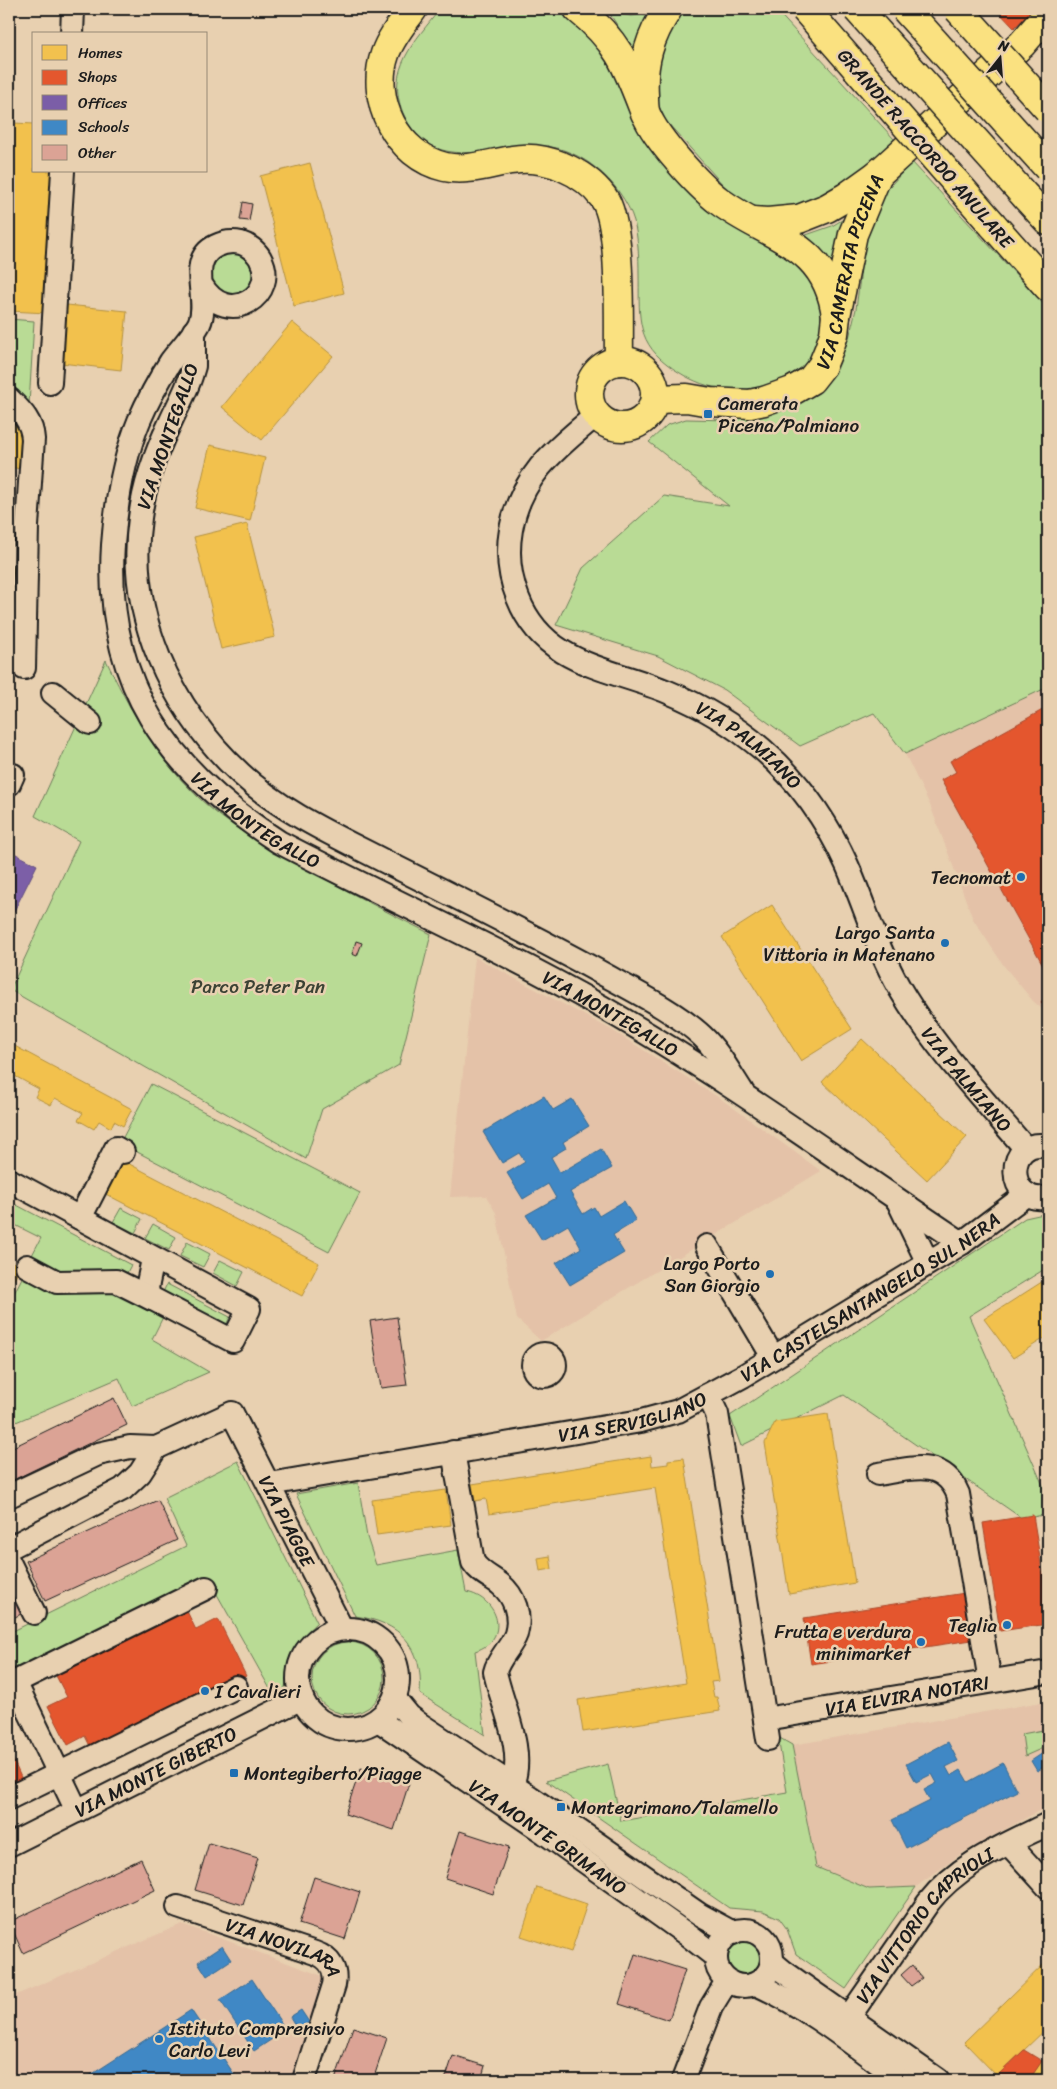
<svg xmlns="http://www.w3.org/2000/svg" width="1057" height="2089" viewBox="0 0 1057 2089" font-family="Sriracha,sans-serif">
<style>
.built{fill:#e4c2a8}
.green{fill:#b9db95;stroke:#6a7c58}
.homes{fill:#f2c14e;stroke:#b2903f}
.shops{fill:#e4572e;stroke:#a84529}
.offices{fill:#7b5ea7;stroke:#5e4a7d}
.schools{fill:#3f88c5;stroke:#346892}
.building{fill:#dba395;stroke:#1c1c1c}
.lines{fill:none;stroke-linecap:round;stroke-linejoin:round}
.minor-casing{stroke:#1c1c1c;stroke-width:26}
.major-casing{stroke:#1c1c1c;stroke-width:31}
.highway-casing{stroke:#1c1c1c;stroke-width:31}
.minor{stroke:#e8d0b0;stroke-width:22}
.major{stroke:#fae180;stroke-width:28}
.highway{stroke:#fae180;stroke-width:28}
.highway-bridge-casing{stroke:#1c1c1c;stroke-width:31;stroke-linecap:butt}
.highway-bridge{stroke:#fae180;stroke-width:28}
.poi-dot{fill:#1f6fb2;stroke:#e8d0b0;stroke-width:2}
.labels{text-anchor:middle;stroke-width:5;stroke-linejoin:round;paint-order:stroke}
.street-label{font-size:19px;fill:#1c1c1c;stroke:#e8d0b0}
.poi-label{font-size:19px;fill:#1c1c1c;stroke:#e8d0b0;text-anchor:start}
.park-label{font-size:19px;fill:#3b4234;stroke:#e8d0b0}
</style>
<rect width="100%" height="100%" fill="#e8d0b0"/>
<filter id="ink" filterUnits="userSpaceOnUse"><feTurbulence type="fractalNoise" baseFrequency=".02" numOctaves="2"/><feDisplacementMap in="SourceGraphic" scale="10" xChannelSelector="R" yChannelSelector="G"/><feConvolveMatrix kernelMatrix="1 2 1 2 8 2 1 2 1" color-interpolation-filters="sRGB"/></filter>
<g filter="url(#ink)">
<g class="built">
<polygon points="1048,687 1048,1014 1033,1001 1004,966 973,919 930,805 905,754"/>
<polygon points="475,957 610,1029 721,1099 821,1171 541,1341 517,1319 496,1213 486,1196 450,1197"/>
<polygon points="1048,1701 1048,1806 962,1853 916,1887 869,1889 816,1867 792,1745"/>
<polygon points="182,1924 328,1978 296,2080 9,2080 9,1998"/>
</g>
<g class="green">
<path d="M440,9h120c13,11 34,26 43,40 11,15 14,38 27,51 41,40 83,79 124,118 22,21 43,38 60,64 2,4 8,10 9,15 2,4 0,12 -1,17 -1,40 -18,60 -56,71 -37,11 -69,2 -99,-21 -33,-25 -27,-53 -28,-90 0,-18 -1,-36 -5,-53 -5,-18 -22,-41 -37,-52 -14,-12 -35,-22 -53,-23 -51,-2 -113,31 -141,-33 -18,-43 12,-72 37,-104z"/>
<polygon points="685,9 775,9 894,139 853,179 807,208 760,211 733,196 666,121 656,100 653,75 674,20"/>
<polygon points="608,11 631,16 658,13 635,62 630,45"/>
<polygon points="912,162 1048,309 1048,687 905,754 874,713 800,746 724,690 658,656 556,625 583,568 664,496 729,506 649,442 667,425 686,419 730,420 766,412 829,373 841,357 849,338 856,309 860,278 862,234 879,198"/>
<polygon points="847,217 838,273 806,235 832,226"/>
<circle cx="233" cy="274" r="21"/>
<polygon points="9,319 34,321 29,405 9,383"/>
<path d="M106,660c22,46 46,90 82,127 33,35 73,57 115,80 42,23 85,46 128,67l-32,131 -77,44 -16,50 -296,-169 69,-149 -44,-25z"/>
<polygon points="151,1084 360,1193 329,1252 120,1143"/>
<polygon points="9,1201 131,1265 123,1280 61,1275 30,1259 41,1238 9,1222"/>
<polygon points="121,1208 142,1219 135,1233 113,1222"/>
<polygon points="1048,1213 1048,1267 969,1316 1048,1497 1048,1514 1023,1519 844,1395 741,1446 730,1416 1025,1218"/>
<polygon points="153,1224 176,1237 169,1250 145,1238"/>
<polygon points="187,1242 210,1254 203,1267 180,1256"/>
<polygon points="220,1260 244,1272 237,1286 213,1273"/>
<polygon points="24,1274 113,1289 164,1315 152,1339 209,1372 132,1406 119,1378 9,1425 9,1303"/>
<polygon points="167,1284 230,1317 225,1327 162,1294"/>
<path d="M238,1461l79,161c-13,12 -24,24 -29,42 -3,10 1,21 -7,30l-7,2 -65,-116 -200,95v-42l177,-87 -22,-48z"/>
<path d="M358,1483l9,54 9,28 82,-15 8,42c33,6 45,48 9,59l10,84 -65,-41c4,-48 -20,-72 -65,-78l-59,-122z"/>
<circle cx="348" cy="1678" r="36"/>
<polygon points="1048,1729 1048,1757 1043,1748 1025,1756 1022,1734"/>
<polygon points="778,1737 792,1745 816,1867 869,1889 916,1887 846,1989 796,1954 787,1929 779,1918 763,1911 729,1908 546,1781 608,1764 621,1821 787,1792"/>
<circle cx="744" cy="1958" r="16"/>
</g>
<g class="homes">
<polygon points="14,123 34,124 34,171 54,171 47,313 9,311 9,234"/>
<polygon points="310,163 344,293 294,306 260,176"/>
<polygon points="67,305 127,311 121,370 61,363"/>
<polygon points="292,322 333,356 262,440 222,407"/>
<polygon points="9,413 24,436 21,469 9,467"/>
<polygon points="210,445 265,458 250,521 195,508"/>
<polygon points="247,524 275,637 221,649 194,537"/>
<polygon points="9,567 13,567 9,605"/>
<polygon points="772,905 852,1029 801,1061 722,937"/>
<polygon points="862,1039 967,1137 927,1180 822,1082"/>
<polygon points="9,1043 132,1109 123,1126 114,1121 111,1128 99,1121 94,1129 78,1120 83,1113 55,1098 51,1105 35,1097 39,1089 11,1074 9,1079"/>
<polygon points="116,1157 319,1263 302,1296 98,1190"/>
<polygon points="9,1260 21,1267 9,1289"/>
<polygon points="1048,1278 1048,1336 1013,1358 984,1319"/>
<polygon points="828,1414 855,1583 789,1594 765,1443 775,1422"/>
<polygon points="651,1456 652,1466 668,1464 668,1460 684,1458 719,1681 711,1682 714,1697 717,1697 720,1711 583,1732 578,1700 686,1683 655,1488 489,1514 486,1499 475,1501 472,1484"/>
<polygon points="446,1490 451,1525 377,1535 372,1500"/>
<polygon points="550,1556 552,1569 540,1571 538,1558"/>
<polygon points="537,1887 587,1904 571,1952 521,1936"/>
<polygon points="1048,1960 1048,2027 997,2076 964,2042"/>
<polygon points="1048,2052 1048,2080 1029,2080 1042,2061"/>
</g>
<g class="shops">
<polygon points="996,9 1034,9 1014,28"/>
<polygon points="1048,707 1048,974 941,780 956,772 950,761"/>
<polygon points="1048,994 1048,1008 1041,1002"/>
<polygon points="1033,1515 1048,1607 1048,1624 1000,1631 983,1523"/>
<polygon points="965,1593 972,1640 811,1664 804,1618"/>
<polygon points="183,1603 196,1630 218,1619 246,1676 93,1752 85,1736 68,1745 48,1706 67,1697 52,1668"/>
<polygon points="9,1751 24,1784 9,1791"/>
<polygon points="1024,2050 1042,2061 1029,2080 1003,2080 997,2076"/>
</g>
<polygon class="offices" points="14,853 37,865 9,921 9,864"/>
<g class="schools">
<polygon points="544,1096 553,1110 572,1099 589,1126 563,1142 566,1148 551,1157 560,1173 601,1149 612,1168 570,1192 583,1214 594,1207 599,1216 624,1201 636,1221 613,1235 624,1253 570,1285 556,1263 581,1248 568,1225 542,1240 526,1215 556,1198 548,1184 523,1199 507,1173 525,1162 519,1153 502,1163 483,1132"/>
<polygon points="948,1742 958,1761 946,1767 951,1776 961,1770 968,1782 1003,1763 1017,1791 906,1848 892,1820 930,1801 924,1790 937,1783 932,1774 916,1782 906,1764"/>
<polygon points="1043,1753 1048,1765 1037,1771 1031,1761"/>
<polygon points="222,1946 231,1960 207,1976 198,1962"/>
<polygon points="252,1979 286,2030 254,2051 220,2000"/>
<polygon points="191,2010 238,2080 83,2080 162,2029"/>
<polygon points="301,2010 309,2022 298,2030 290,2017"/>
</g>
<g class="building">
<polygon points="243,202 252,204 249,221 240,220"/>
<polygon points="356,941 362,943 357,956 352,954"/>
<polygon points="397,1317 407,1385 381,1388 370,1321"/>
<polygon points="114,1398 127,1425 9,1482 9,1449"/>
<polygon points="158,1500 177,1540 45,1601 26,1561"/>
<polygon points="9,1581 25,1612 9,1620"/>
<polygon points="361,1768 409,1783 394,1830 345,1814"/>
<polygon points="460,1831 509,1847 493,1894 445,1878"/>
<polygon points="209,1843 258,1858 243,1905 195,1890"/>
<polygon points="141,1859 155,1890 23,1953 9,1922"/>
<polygon points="314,1877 360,1892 345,1939 299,1924"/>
<polygon points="635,1954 685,1970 669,2020 619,2004"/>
<polygon points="912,1965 922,1978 911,1986 901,1975"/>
<polygon points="353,2027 387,2038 373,2080 335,2080"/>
<polygon points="453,2056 485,2066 481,2080 445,2080"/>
</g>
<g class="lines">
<g class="minor-casing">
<g id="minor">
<polyline points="72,34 73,9"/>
<path id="s1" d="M202,286c26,43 78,8 58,-28 -4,-7 -12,-13 -19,-15 -9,-2 -17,-1 -25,3 -31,15 -5,53 -17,78 -7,13 -19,25 -28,37 -12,19 -23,39 -32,60 -16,39 -23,82 -26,124 -9,137 54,225 166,297 107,56 218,105 323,165 124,71 241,157 360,236"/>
<path d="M194,331v35l-3,10c-5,16 -14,31 -21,47 -14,29 -26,63 -30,95 -14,96 31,191 101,256 42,39 97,63 147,89 70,35 140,70 208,107 32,18 81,42 106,66 17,16 28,37 40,55"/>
<polyline points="50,383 63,171"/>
<path d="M9,399c12,12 23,22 24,40l-6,87 -3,142"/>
<path id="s2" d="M595,416c-19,16 -39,32 -55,51 -30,37 -40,86 -22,131 26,67 92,70 150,94 34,14 66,33 94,57 36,31 65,72 85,116 18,41 30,84 53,124 34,58 82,109 126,160"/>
<polyline points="53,693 90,723"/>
<polyline points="9,784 13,775"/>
<path d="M1048,1146c-45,-10 -42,62 0,51"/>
<polyline points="9,1180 249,1309 233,1341 149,1297 147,1288 153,1259"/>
<polyline points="898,1201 928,1263"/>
<polyline points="80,1218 116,1148 123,1152"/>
<polyline points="707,1246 773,1357"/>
<polyline points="27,1266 57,1282 116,1281 152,1299"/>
<circle cx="544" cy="1365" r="11"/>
<polyline points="708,1395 717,1414 768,1739"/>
<path d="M453,1452l20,110c7,11 18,15 27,22 15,12 21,32 16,50 -5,14 -18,24 -21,38 7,34 31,79 17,113"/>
<path d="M878,1474c31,-5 65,-17 80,20l32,187"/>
<path id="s3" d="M269,1484l372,-63 37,-10 65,-35 219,-133 65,-49"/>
<path id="s4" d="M9,1496l89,-42 32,-7 26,1 76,-35 110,216"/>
<polyline points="9,1548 123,1489 140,1473 156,1448"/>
<polyline points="9,1562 34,1613"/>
<circle cx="348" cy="1679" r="50"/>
<polyline points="15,1682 77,1811"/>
<polyline points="9,1685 206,1588"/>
<polyline points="395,1699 409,1716 418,1723 530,1797 700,1915 733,1933"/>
<path id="s5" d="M765,1719l283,-47"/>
<path id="s6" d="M378,1720l167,113 144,103 27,21"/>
<polyline points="9,1798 236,1687"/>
<polyline points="1009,1844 1048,1887"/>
<path id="s7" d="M9,1845l293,-147"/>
<path id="s8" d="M178,1907l137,46c15,5 22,16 19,32l-30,95"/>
<circle cx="744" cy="1958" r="28"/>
<polyline points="772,1962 784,1972 938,2080"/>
<path d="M756,1984c52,23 99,62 145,96"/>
<path id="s9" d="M849,2017l79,-114c30,-39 77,-58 120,-79"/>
<polyline points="683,2080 711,2007 727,1981"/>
</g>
</g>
<g class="major-casing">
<g id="major">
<path d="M413,9c-10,14 -22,28 -28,45 -16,46 12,102 60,113 22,5 46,-4 67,-7 33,-6 71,11 91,37 20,26 15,128 16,164"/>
<path d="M668,9c-18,27 -26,53 -24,86 0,6 0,14 2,19 10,25 52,71 73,87 49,37 108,41 117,115"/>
<polyline points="752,221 768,222 799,219 827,208 846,197 878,174 1022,44 1048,14"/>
<circle cx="622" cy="394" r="33"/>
<path id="s10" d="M655,399l32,-1 23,4 40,2 14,-3 28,-10 19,-11 11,-14 7,-17 5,-15 2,-18 17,-82 25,-60"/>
</g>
</g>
<g class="highway-casing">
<g id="highway">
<path d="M578,9c41,33 49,57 67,104"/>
<polyline points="1026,197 1048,221"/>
<polyline points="993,225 1048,287"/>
</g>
</g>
<use href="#minor" class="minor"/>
<use href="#major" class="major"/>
<use href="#highway" class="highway"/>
<g class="highway-bridge-casing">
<g id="highway-bridge">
<polyline points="805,9 993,225"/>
<polyline points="857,9 1026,197"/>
<polyline points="905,9 1048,168"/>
<polyline points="958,9 1048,109"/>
</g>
</g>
<use href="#highway-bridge" class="highway-bridge"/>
</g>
</g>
<g class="poi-dot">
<rect x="703" y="409" width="10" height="10" rx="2.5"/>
<circle cx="1021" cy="877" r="5"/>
<circle cx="945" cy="943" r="5"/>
<circle cx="770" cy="1274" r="5"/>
<circle cx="1007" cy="1625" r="5"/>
<circle cx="921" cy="1642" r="5"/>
<circle cx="205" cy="1691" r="5"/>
<rect x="229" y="1768" width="10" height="10" rx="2.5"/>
<rect x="556" y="1802" width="10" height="10" rx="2.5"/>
<circle cx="159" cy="2039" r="5"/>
</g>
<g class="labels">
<g class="street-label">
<text transform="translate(926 148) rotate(49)" y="7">GRANDE RACCORDO ANULARE</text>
<text dy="7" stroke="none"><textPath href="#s10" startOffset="278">VIA CAMERATA PICENA</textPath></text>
<text transform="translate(167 436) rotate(-71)" y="7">VIA MONTEGALLO</text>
<text dy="7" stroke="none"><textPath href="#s2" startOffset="496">VIA PALMIANO</textPath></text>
<text dy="7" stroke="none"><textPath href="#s1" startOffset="810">VIA MONTEGALLO</textPath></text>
<text dy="7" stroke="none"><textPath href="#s1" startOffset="1215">VIA MONTEGALLO</textPath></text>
<text dy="7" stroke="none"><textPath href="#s2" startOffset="901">VIA PALMIANO</textPath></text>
<text dy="7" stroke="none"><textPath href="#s3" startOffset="639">VIA CASTELSANTANGELO SUL NERA</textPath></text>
<text dy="7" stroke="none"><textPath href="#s3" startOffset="370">VIA SERVIGLIANO</textPath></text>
<text dy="7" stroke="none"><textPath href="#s4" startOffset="362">VIA PIAGGE</textPath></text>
<text dy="7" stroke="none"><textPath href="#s5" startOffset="144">VIA ELVIRA NOTARI</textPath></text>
<text dy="7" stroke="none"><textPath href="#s7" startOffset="164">VIA MONTE GIBERTO</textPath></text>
<text dy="7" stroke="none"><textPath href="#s6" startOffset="206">VIA MONTE GRIMANO</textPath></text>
<text dy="7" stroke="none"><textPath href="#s9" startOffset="120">VIA VITTORIO CAPRIOLI</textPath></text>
<text dy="7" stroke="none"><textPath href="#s8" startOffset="114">VIA NOVILARA</textPath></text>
</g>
<g class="poi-label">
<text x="718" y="410">Camerata<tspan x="718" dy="22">Picena/Palmiano</tspan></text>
<text x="1011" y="884" text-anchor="end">Tecnomat</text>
<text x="935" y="939" text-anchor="end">Largo Santa<tspan x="935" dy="22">Vittoria in Matenano</tspan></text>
<text x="760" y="1270" text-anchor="end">Largo Porto<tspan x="760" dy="22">San Giorgio</tspan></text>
<text x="997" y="1632" text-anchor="end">Teglia</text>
<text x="911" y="1638" text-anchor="end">Frutta e verdura<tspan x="911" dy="22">minimarket</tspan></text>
<text x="215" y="1698">I Cavalieri</text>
<text x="244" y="1780">Montegiberto/Piagge</text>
<text x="571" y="1814">Montegrimano/Talamello</text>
<text x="169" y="2035">Istituto Comprensivo<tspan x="169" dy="22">Carlo Levi</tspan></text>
</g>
<g class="park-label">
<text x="258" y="993">Parco Peter Pan</text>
</g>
</g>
<rect width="1057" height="2089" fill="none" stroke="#e8d0b0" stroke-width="30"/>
<rect x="15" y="15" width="1027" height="2059" fill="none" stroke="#1c1c1c" stroke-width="2" filter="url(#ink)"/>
<rect x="32" y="32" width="175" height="140" fill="#e8d0b0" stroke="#968875"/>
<rect x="42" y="45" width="25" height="15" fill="#f2c14e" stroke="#968875"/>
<text x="78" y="58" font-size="15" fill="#1c1c1c">Homes</text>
<rect x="42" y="70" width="25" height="15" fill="#e4572e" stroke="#968875"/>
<text x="78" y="82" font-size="15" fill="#1c1c1c">Shops</text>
<rect x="42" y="95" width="25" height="15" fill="#7b5ea7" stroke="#968875"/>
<text x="78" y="108" font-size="15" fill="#1c1c1c">Offices</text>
<rect x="42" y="120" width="25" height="15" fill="#3f88c5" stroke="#968875"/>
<text x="78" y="132" font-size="15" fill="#1c1c1c">Schools</text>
<rect x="42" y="145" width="25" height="15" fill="#dba395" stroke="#968875"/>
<text x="78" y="158" font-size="15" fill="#1c1c1c">Other</text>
<g transform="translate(1000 58) rotate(17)" stroke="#e8d0b0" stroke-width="4" paint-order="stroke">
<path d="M0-4L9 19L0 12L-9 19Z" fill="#1c1c1c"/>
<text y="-8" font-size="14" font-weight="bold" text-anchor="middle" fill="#1c1c1c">N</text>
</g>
</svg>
